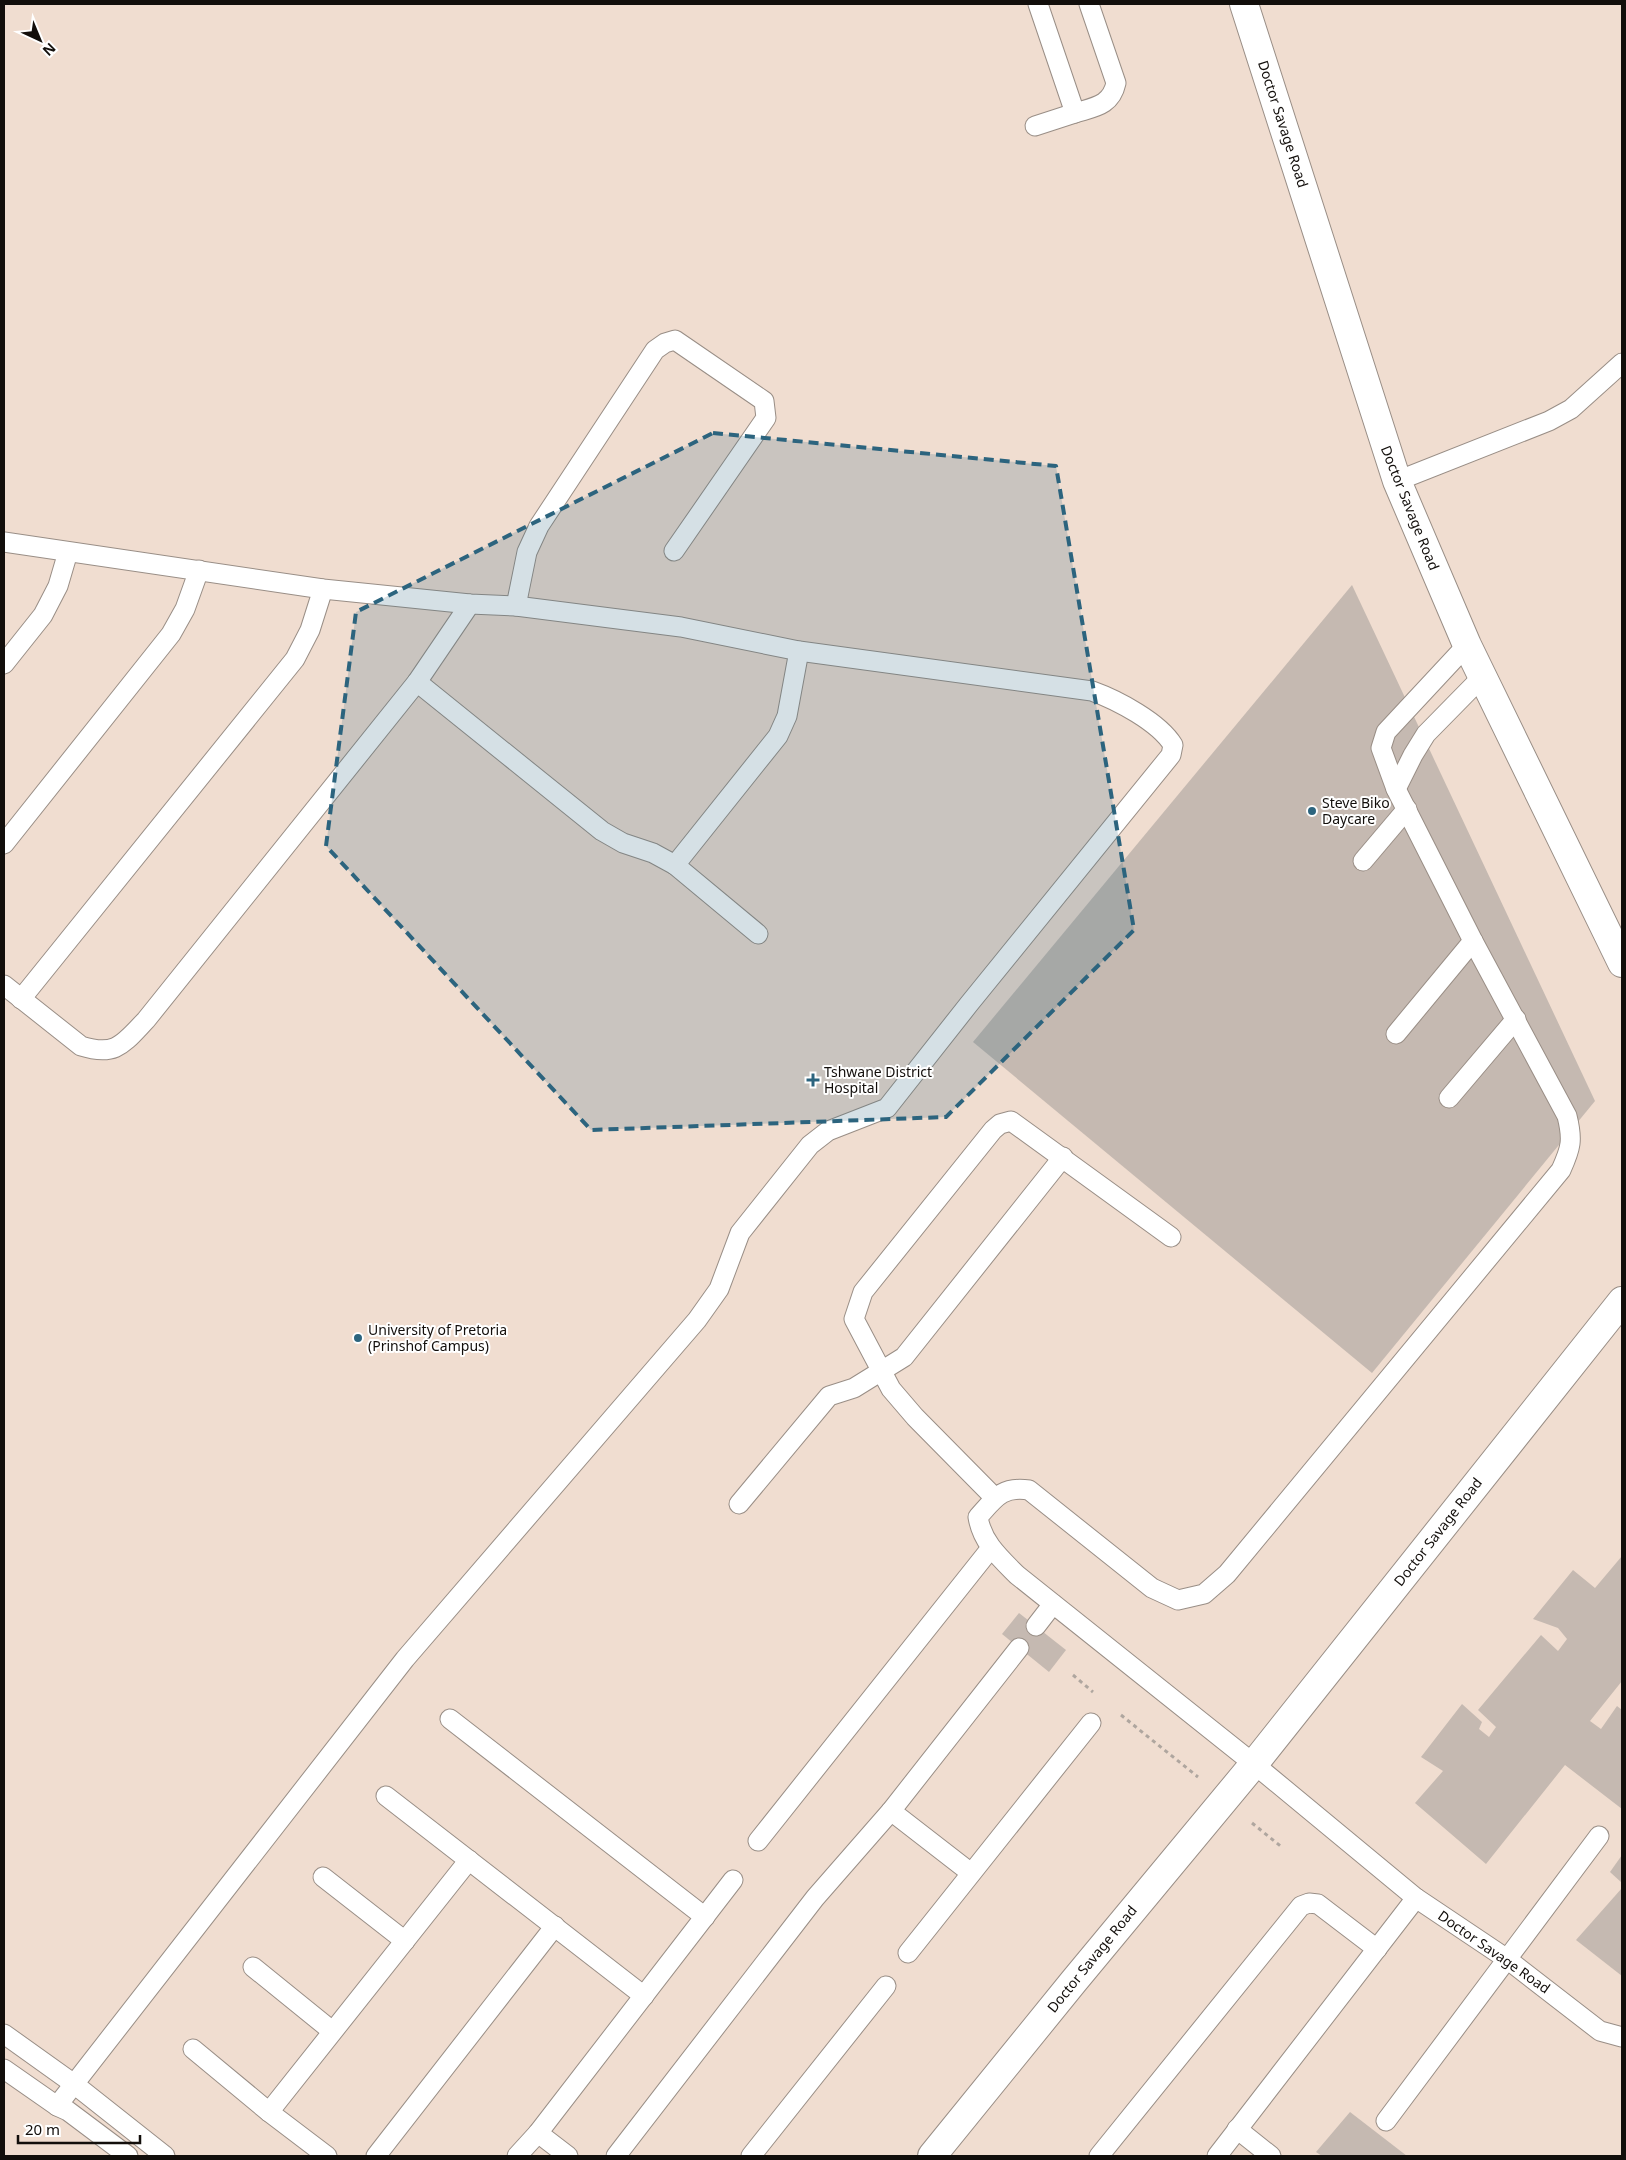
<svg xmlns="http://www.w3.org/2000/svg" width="1626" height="2160" viewBox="0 0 1626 2160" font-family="'Noto Sans',sans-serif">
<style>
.built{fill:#f0ddd0}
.building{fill:#c5b9b1}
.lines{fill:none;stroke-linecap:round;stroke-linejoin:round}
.service-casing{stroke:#998e86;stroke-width:21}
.minor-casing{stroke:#998e86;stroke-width:30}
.path{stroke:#afa69f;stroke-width:3;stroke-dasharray:4 4;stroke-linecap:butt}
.service{stroke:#fff;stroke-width:19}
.minor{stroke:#fff;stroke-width:28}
.marked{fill:#2c647e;fill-opacity:0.2;stroke:#2c647e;stroke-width:4;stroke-dasharray:10 6;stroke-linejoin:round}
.poi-dot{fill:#2c647e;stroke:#fff;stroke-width:2}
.labels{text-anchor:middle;stroke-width:4;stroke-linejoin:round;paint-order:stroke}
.street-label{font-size:14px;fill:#120e0b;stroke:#fff}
.poi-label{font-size:14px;fill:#120e0b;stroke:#fff;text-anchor:start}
</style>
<rect width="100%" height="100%" fill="#f7ebe3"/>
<rect class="built" x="4" y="4" width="1618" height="2152"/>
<g class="building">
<polygon points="1352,585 1595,1101 1372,1373 973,1042"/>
<polygon points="1622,1556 1622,1681 1590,1721 1601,1729 1617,1706 1622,1710 1622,1809 1565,1765 1486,1864 1415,1803 1443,1771 1421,1757 1462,1704 1482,1722 1479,1729 1489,1737 1496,1727 1478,1710 1541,1635 1558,1651 1567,1639 1558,1628 1533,1619 1573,1570 1595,1588"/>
<polygon points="1019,1613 1066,1650 1049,1672 1002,1634"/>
<polygon points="1622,1855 1622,1883 1610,1872"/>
<polygon points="1622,1888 1622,1976 1576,1940"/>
<polygon points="1350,2112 1407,2156 1322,2156 1316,2152"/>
</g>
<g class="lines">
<g class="service-casing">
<g id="service">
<path d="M1038,4l37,109c19,-6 36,-7 41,-30l-27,-79"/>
<polyline points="1035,126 1075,113"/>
<polyline points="1397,481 1549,421 1571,409 1622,363"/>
<path d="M4,542l319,47 147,15 46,2 165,21 118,24 293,40c25,9 67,31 81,54l-2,10 -202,249 -82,104 -59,23 -18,14 -70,88 -21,56 -22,31 -292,339 -348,447"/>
<polyline points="516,606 527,552 539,526 655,350 665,343 675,340 764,401 766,418 674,551"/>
<path d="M1467,645l-81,87 -5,16 15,41 77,152 94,175c6,24 4,32 -6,54l-334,404 -23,20 -26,6 -26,-12 -123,-98c-27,-4 -34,8 -51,27 4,25 21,40 39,58l237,189 162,134 91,61 93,72 22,6"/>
<polyline points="4,664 43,615 58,586 68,552"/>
<polyline points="417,682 602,831 623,843 653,853 675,865 758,934"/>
<polyline points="1396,789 1413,755 1426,734 1483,676"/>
<polyline points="4,844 171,634 185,609 199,570"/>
<polyline points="1363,861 1407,809"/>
<polyline points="675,865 778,736 787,716 799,651"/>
<path d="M4,985l77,61c35,11 42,-2 65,-26l271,-338 53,-78"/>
<polyline points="21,999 295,659 310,630 323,589"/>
<polyline points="1396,1034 1473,941"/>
<polyline points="1449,1098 1516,1019"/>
<polyline points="995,1498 915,1417 891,1389 854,1319 863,1292 993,1130 1000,1124 1011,1121 1171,1237"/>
<polyline points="739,1504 829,1396 854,1388 904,1357 1063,1157"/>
<polyline points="1036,1626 1053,1604"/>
<polyline points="450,1719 705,1917"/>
<polyline points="386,1796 644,1996"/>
<polyline points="891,1811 971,1873"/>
<polyline points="758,1841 991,1548"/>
<polyline points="323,1877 405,1941"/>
<polyline points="908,1953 1091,1723"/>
<polyline points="253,1967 332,2031"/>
<polyline points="4,2034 74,2084 165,2156"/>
<polyline points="193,2049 269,2112 327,2156"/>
<polyline points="4,2069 57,2106 68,2111 128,2156"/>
<polyline points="269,2112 469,1860"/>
<polyline points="1386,2121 1599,1836"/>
<polyline points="1237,2129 1271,2156"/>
<polyline points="538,2133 568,2156"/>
<polyline points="376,2156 555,1926"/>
<polyline points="517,2156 538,2133 733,1880"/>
<polyline points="616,2156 815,1898 891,1811 1019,1648"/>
<polyline points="751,2156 886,1986"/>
<polyline points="1099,2156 1301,1906 1309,1903 1318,1904 1377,1949"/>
<polyline points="1217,2156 1416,1898"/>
</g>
</g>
<g class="minor-casing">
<g id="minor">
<polyline points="1244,4 1397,481 1467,645 1622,963"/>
<polyline points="932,2156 1074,1981 1254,1764 1622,1301"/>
</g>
</g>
<g class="path">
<polyline points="1073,1675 1093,1692"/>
<polyline points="1121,1715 1198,1777"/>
<polyline points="1252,1823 1283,1848"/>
</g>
<use href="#service" class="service"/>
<use href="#minor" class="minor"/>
</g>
<path class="marked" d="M713,433l343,33 78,464 -188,187 -355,13 -265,-284 30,-234z"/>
<g class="poi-dot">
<circle cx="1312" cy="811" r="5"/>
<path d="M810.5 1072.5h5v5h5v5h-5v5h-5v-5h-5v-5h5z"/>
<circle cx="358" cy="1338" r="5"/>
</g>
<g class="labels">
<g class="street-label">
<text transform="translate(1283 124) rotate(72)" y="5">Doctor Savage Road</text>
<text transform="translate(1410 508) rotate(68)" y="5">Doctor Savage Road</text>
<text transform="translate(1438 1532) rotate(-52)" y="5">Doctor Savage Road</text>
<text transform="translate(1494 1952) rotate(35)" y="5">Doctor Savage Road</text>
<text transform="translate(1092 1959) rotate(-51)" y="5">Doctor Savage Road</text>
</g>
<g class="poi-label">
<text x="1322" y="808">Steve Biko<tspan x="1322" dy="16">Daycare</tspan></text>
<text x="824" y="1077">Tshwane District<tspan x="824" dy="16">Hospital</tspan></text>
<text x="368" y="1335">University of Pretoria<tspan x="368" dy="16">(Prinshof Campus)</tspan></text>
</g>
</g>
<rect width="1626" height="2160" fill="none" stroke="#120e0b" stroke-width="10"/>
<g transform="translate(40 40) rotate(136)" stroke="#ffffff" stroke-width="4" paint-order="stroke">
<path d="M0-4L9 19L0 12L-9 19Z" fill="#120e0b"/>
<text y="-8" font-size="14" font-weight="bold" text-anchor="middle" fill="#120e0b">N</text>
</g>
<path d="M18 2135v8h122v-8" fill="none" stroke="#120e0b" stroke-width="2.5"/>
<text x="25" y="2135" font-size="15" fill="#120e0b" stroke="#ffffff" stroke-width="4" paint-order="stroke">20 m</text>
</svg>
